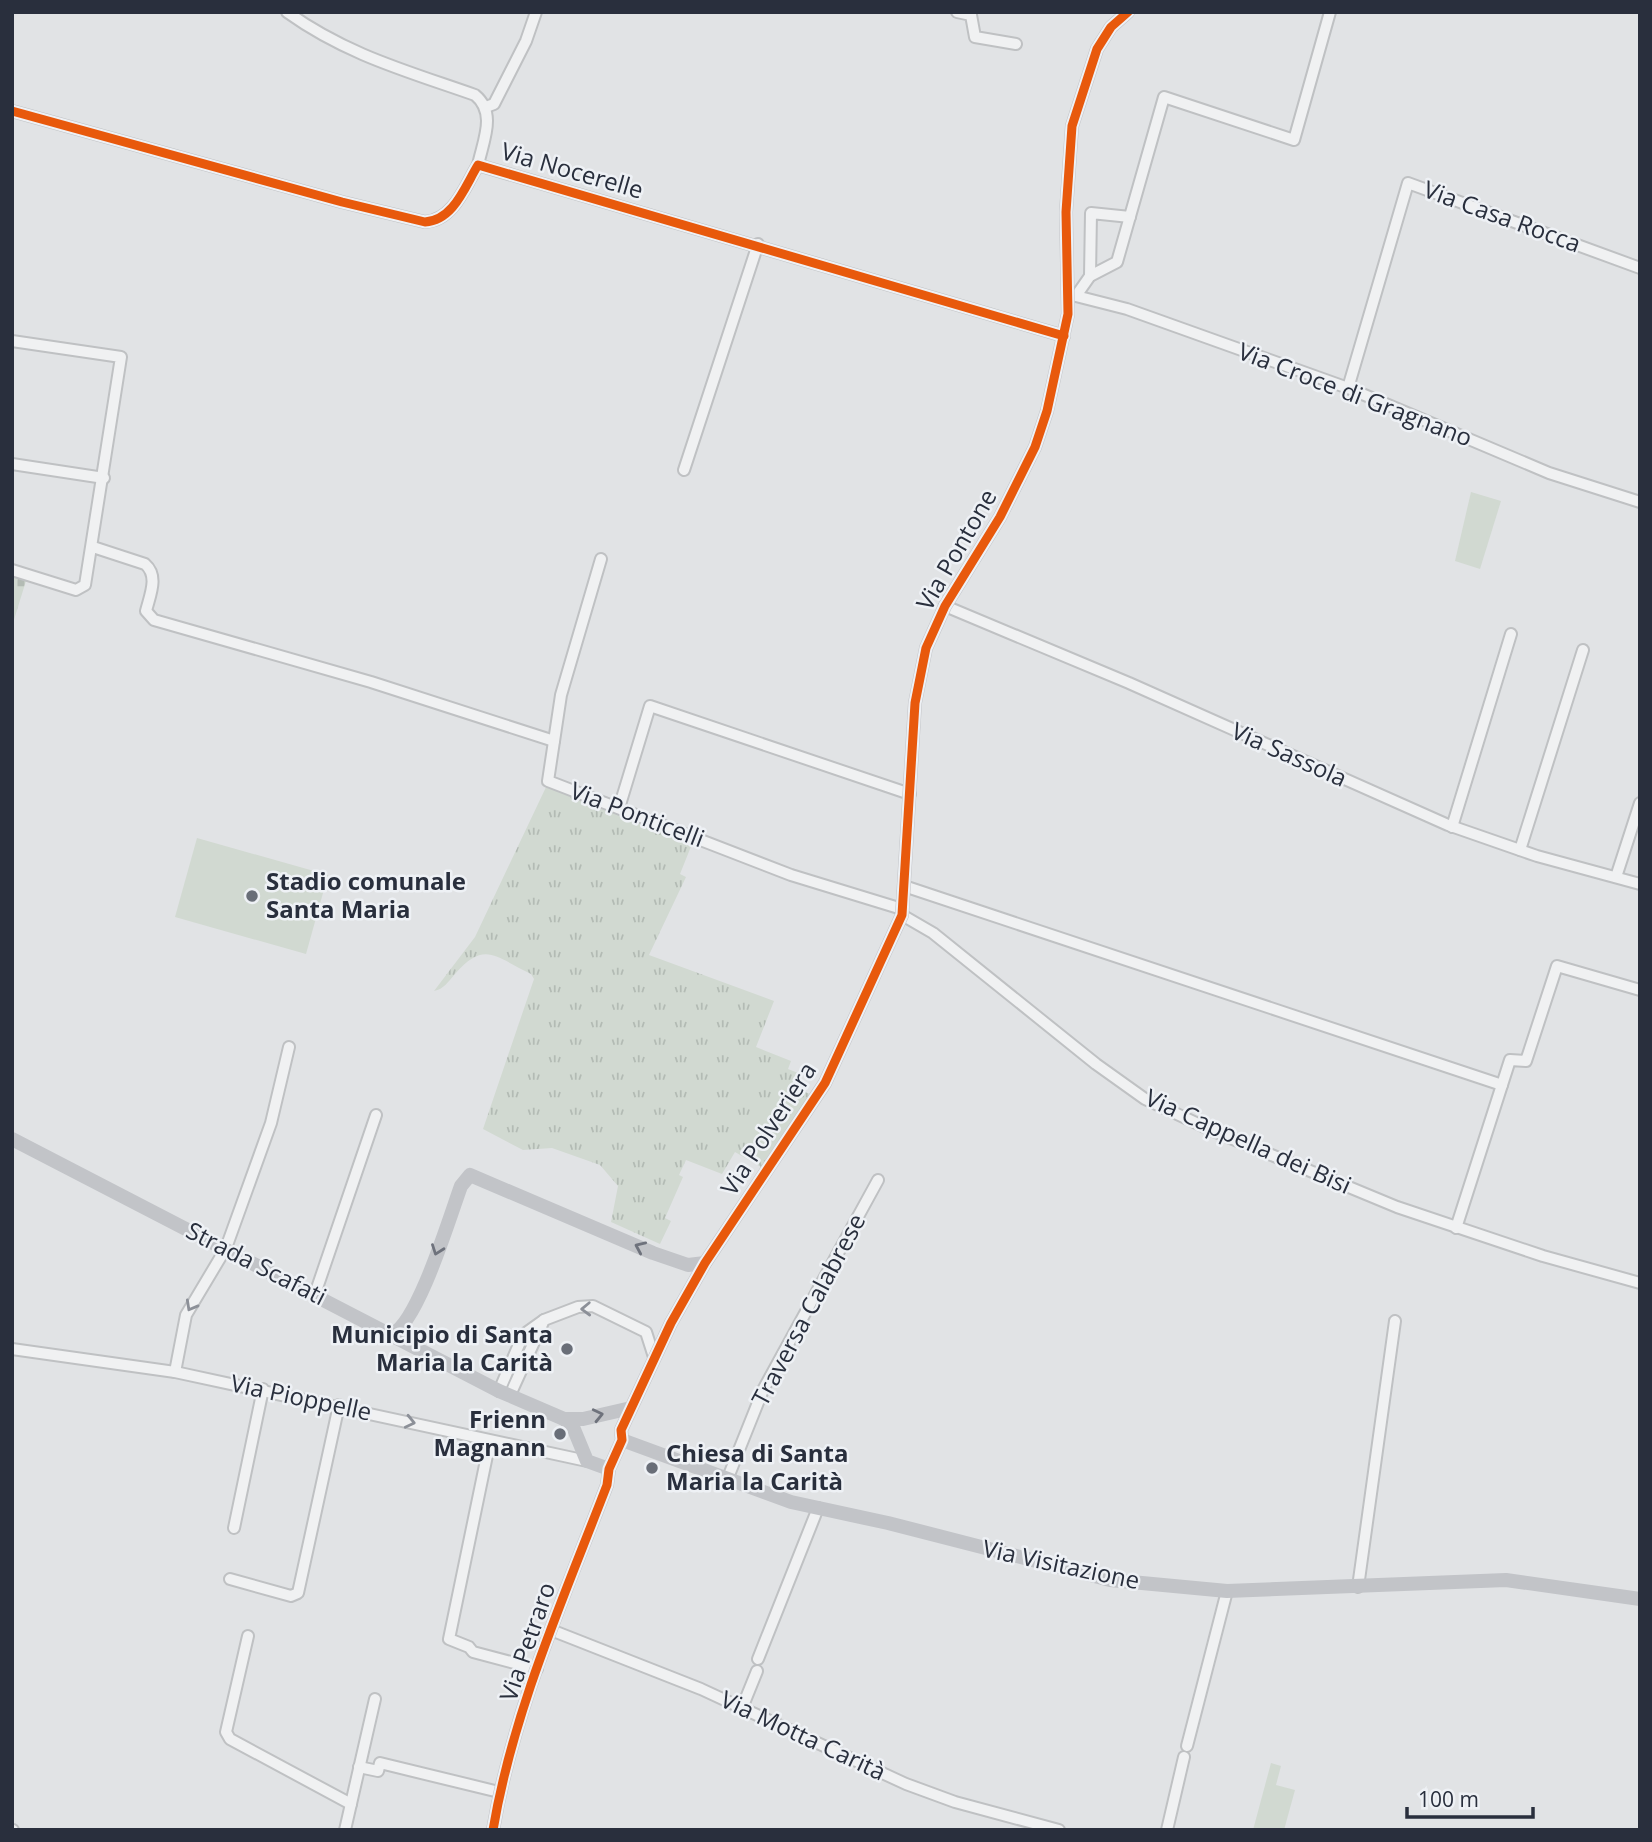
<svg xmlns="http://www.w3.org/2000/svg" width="1652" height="1842" viewBox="0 0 1652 1842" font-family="'Open Sans',sans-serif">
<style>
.grass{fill:url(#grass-tufts)}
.cemetery{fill:url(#cemetery-stones)}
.garden{fill:#d1d9d1}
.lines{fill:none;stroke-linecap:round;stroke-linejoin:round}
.street-casing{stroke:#bfc1c3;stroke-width:14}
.street{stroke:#f0f1f2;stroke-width:10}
.secondary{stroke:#c2c4c8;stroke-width:14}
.cycleway-casing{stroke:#eef1f5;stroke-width:13}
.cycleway{stroke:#e8590c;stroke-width:9}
.oneway{stroke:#6e727c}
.oneway2{stroke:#8c9098}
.poi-dot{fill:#696e78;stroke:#eef1f5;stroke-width:2.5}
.labels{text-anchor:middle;stroke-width:5;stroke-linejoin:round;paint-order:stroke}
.street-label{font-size:24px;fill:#292f3d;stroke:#eef1f5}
.poi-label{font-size:24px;font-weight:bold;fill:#292f3d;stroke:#eef1f5;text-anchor:start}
</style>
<defs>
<pattern id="grass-tufts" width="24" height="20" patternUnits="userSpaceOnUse" patternTransform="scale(1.75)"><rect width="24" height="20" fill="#d1d9d1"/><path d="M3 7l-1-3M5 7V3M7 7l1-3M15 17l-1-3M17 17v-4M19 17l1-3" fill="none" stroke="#b3bbb4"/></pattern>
<pattern id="cemetery-stones" width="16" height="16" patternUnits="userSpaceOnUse" patternTransform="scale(1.75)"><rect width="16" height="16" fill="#d1d9d1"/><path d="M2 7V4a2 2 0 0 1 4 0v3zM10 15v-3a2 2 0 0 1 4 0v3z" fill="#b3bbb4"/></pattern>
</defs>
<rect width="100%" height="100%" fill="#e1e3e5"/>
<path class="grass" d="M547,785l147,54 -14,35 6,3 -37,78 125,46 -18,46 35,14 -3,8 10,4 -6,14 18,7 -49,73 -26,-15 -13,22 -36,-14 -7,15 4,2 -18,41 6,3 -11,23 -49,-22 7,-36 -18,-21 -48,-17 -29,2 -40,-21 51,-150 -3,-5c-36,-17 -46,-34 -76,0 -7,8 -11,15 -21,17l41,-54z"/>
<polygon class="cemetery" points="12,577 26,581 12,626"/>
<g class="garden">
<polygon points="1471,492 1501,501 1480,569 1455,561"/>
<polygon points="197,838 328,875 306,954 175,917"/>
<polygon points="1271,1763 1281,1766 1276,1785 1295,1790 1284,1830 1253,1830"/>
</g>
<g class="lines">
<g class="street-casing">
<g id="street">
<path d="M287,12c60,43 120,59 188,83 22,18 8,46 3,70"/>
<polyline points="957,12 971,15 975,37 1016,44"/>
<polyline points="486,107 494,104 526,41 536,12"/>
<path d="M12,111l330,91 83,20c29,-2 40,-36 53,-57l586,171"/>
<polyline points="1090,276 1091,213 1130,217"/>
<polyline points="1068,294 1127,309 1348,388 1549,473 1640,502"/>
<polyline points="1076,296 1090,276 1117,262 1164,97 1294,140 1330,12"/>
<polyline points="12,341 121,357 85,585 76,590 12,570"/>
<polyline points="1348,388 1408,183 1640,268"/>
<polyline points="12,464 104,478"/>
<polyline points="684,470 758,244"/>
<path d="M93,547l52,17c14,12 5,31 1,47l8,9 217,62 183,59"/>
<polyline points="601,559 561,695 548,781 791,875 902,909"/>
<polyline points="945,606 1129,683 1448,825 1537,856 1640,884"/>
<polyline points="619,808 650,706 910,794"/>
<polyline points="1452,827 1511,634"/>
<polyline points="1520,850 1583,650"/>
<polyline points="1616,877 1640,803"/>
<polyline points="904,886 1502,1085"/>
<polyline points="902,915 933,933 1096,1064 1145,1099 1211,1130 1397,1207 1543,1256 1640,1283"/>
<polyline points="1456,1228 1510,1060 1526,1061 1557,966 1640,990"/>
<polyline points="315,1294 376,1115"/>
<polyline points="12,1349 175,1372 587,1461"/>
<polyline points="175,1372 186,1315 226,1248 271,1123 289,1047"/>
<polyline points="499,1391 523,1335 544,1320"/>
<polyline points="510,1395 544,1320 578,1307 593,1306 646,1332 654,1357"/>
<polyline points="490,1441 449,1639 469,1647 473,1652 537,1669"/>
<polyline points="727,1480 763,1390 878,1180"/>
<polyline points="234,1528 263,1389"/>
<polyline points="230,1579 291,1596 298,1593 339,1405"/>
<polyline points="1358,1587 1395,1321"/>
<polyline points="551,1630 701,1689 906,1784 955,1802 1059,1830"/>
<polyline points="248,1636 226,1732 230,1739 351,1804"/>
<polyline points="758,1659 818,1508"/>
<polyline points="742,1708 757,1671"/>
<polyline points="1187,1746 1227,1591"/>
<polyline points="359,1767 378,1771 380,1763 499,1792"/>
<polyline points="12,1830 13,1830"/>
<polyline points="345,1830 375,1699"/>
<polyline points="1167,1830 1184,1757"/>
</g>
</g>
<use href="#street" class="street"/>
<g class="secondary">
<polyline points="12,1139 499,1391 564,1419 573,1427 587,1461 609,1469"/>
<path d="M392,1334c26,-11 58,-118 69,-148l9,-11 183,78 35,12 17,-2"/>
<polyline points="564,1419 583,1419 631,1408"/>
<polyline points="622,1440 791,1502 888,1523 1110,1580 1227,1591 1506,1580 1640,1599"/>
<path d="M493,1830c20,-119 71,-233 114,-345l2,-16 13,-29 -1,-10 50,-107 34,-60 120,-180 77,-168 13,-212 11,-55 19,-42 55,-89 35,-70 12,-36 21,-97 -2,-102 6,-86 25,-77 14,-22 17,-15"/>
</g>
<g class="cycleway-casing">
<g id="cycleway">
<path d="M12,111l330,91 83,20c29,-2 40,-36 53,-57l586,171"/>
<path d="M493,1830c20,-119 71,-233 114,-345l2,-16 13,-29 -1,-10 50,-107 34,-60 120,-180 77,-168 13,-212 11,-55 19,-42 55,-89 35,-70 12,-36 21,-97 -2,-102 6,-86 25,-77 14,-22 17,-15"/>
</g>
</g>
<use href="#cycleway" class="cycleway"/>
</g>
<defs><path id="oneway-chevron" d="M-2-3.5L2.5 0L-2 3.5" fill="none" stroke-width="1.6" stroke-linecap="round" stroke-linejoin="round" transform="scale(1.75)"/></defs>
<g class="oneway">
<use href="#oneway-chevron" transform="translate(640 1247) rotate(-156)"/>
<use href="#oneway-chevron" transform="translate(437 1250) rotate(110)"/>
<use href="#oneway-chevron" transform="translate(598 1415) rotate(-13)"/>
</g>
<g class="oneway2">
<use href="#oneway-chevron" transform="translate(191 1306) rotate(119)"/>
<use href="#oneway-chevron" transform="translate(586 1309) rotate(178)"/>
<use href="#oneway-chevron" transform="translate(410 1422) rotate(13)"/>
</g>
<g class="poi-dot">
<circle cx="252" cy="896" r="7"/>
<circle cx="567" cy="1349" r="7"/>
<circle cx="560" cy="1434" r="7"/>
<circle cx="652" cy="1468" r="7"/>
</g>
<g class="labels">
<g class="street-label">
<text transform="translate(572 171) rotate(16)" y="8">Via Nocerelle</text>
<text transform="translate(1502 217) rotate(20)" y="8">Via Casa Rocca</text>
<text transform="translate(1355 395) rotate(21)" y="8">Via Croce di Gragnano</text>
<text transform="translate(957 550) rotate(-60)" y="8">Via Pontone</text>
<text transform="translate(1289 755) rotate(24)" y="8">Via Sassola</text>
<text transform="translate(637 815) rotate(21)" y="8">Via Ponticelli</text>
<text transform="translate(769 1129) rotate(-57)" y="8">Via Polveriera</text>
<text transform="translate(1248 1142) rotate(24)" y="8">Via Cappella dei Bisi</text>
<text transform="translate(256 1264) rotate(27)" y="8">Strada Scafati</text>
<text transform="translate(809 1310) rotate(-62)" y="8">Traversa Calabrese</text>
<text transform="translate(301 1398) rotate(12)" y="8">Via Pioppelle</text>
<text transform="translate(1061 1565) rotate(12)" y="8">Via Visitazione</text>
<text transform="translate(528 1642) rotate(-71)" y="8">Via Petraro</text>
<text transform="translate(803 1736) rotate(25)" y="8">Via Motta Carità</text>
</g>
<g class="poi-label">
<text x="266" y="890">Stadio comunale<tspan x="266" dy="28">Santa Maria</tspan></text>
<text x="553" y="1343" text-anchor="end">Municipio di Santa<tspan x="553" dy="28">Maria la Carità</tspan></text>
<text x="546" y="1428" text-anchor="end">Frienn<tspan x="546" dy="28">Magnann</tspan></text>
<text x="666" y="1462">Chiesa di Santa<tspan x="666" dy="28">Maria la Carità</tspan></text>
</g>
</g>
<rect width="1652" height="1842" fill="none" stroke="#292f3d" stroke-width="28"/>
<path d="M1407 1807v10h126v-10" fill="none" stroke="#292f3d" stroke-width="3.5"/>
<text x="1418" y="1807" font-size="21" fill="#292f3d" stroke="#eef1f5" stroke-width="5" paint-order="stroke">100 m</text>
</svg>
